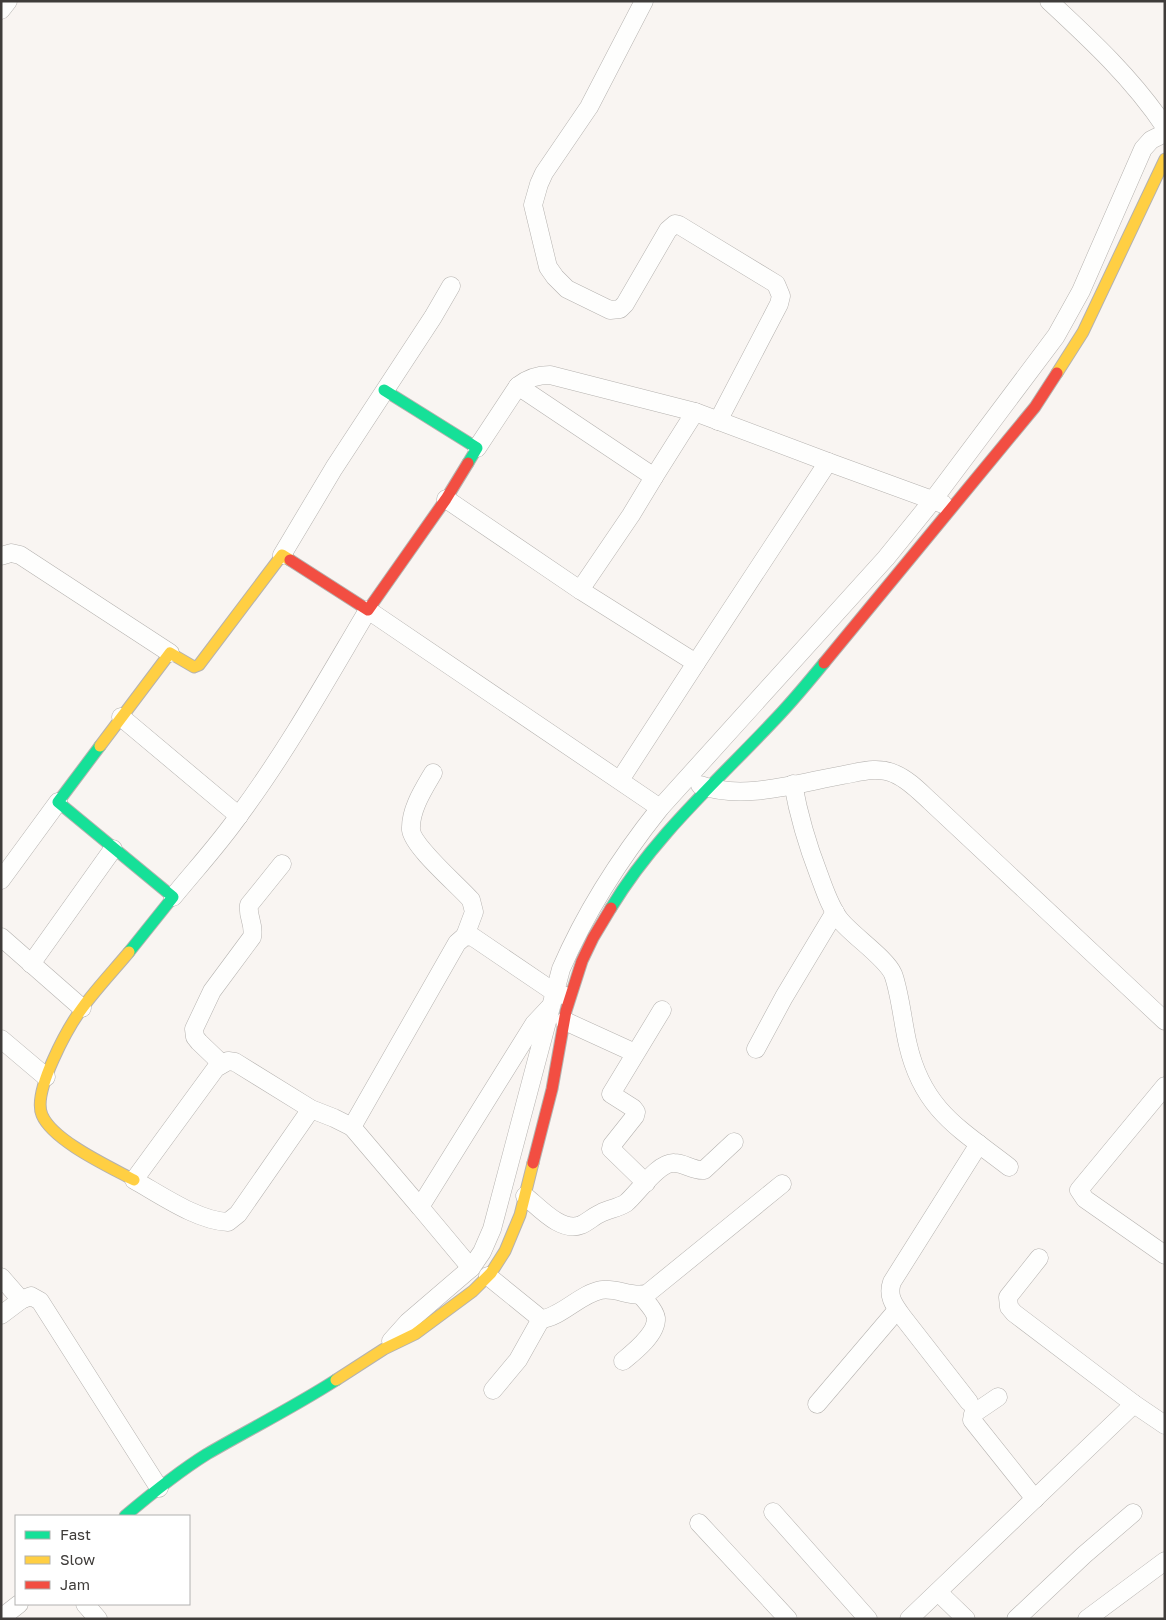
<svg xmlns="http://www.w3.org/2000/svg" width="1166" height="1620" viewBox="0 0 1166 1620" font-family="'Golos Text',sans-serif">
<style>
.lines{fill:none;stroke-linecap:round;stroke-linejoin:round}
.street-casing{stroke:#b5b2af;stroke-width:19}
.fast-casing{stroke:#b5b2af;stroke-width:13}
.slow-casing{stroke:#b5b2af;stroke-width:13}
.jam-casing{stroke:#b5b2af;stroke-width:13}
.street{stroke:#fefefd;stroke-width:18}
.fast{stroke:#16e098;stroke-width:11}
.slow{stroke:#ffcf43;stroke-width:11}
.jam{stroke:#f24e42;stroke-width:11}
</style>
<rect width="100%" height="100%" fill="#f9f5f2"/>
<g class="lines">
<g class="street-casing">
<g id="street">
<polyline points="644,1 589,107 544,173 539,184 533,205 548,267 555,277 567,289 610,310 620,309 625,304 668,230 675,224 679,225 776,284 781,296 779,304 718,421"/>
<path d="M1049,1c42,39 84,78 116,126"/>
<polyline points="1,10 8,1"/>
<path d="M518,386c10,-8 19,-11 32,-11l145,37"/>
<polyline points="477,448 518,386 654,477 631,515 580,590"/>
<polyline points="654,477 695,412 828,462"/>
<polyline points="446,499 580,590 696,663 620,780"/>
<polyline points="282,555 334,468 433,317 451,286"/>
<polyline points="1,556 11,553 20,555 170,653"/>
<polyline points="696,663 828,462 943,504"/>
<polyline points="121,717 239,816"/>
<path d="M433,773c-10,17 -23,37 -22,57 2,17 47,55 60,70l3,12 -9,24"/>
<path d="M793,784c6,33 14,60 26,91 6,16 11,32 21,45 13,16 46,38 53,54 7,18 10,51 15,71 15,65 52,84 101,122"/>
<path d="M700,785c43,16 98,-2 143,-10 17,-3 35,-9 52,-1 14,6 25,18 36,28l234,219"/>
<polyline points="1,880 58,802"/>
<path d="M173,897c22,-27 47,-54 67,-83 48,-65 87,-135 128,-204l292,198"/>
<polyline points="1,937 82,1008"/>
<polyline points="31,964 113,849"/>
<polyline points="565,1021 635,1053"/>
<polyline points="1,1039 46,1077"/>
<polyline points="756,1049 784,997 835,912"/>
<path d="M222,1064l-23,-22 -4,-5 -1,-8 18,-38 40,-54c3,-12 -5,-21 -3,-32l33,-41"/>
<polyline points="1165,1086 1079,1190 1085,1199 1165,1255"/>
<path d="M311,1109l-73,105 -10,8c-30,-1 -67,-27 -94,-42l82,-112 12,-7 7,1 76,47 23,9 18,9"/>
<polyline points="646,1183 611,1149 612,1145 635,1116 636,1112 633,1108 611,1094 662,1010"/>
<path d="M525,1196c14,11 36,37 56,29 7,-3 13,-9 20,-12 8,-4 17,-5 25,-10 12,-10 32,-41 48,-40 11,0 19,8 30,7l30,-28"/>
<polyline points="420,1207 352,1127 457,943 465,936 473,937 554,992 563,995"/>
<polyline points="1039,1258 1008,1297 1009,1307 1014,1313 1134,1404 1165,1425"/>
<polyline points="471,1268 420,1207 534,1024 549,1008"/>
<path d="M488,1276l53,43c19,-1 39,-25 60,-29 16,-3 32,9 47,3l134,-109"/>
<polyline points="1,1277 21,1300"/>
<polyline points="1,1315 21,1300 31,1296 40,1301 159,1488"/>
<path d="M391,1341l17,-19 63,-54 11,-16 10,-23 69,-260c25,-58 60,-112 99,-161l226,-250 47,-58 123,-164 25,-45 62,-142 8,-9 14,-7"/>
<path d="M623,1361c11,-9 34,-27 33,-43 -1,-8 -11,-17 -15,-23"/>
<polyline points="493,1390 518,1360 541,1319"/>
<polyline points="998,1397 973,1414 972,1420 1035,1499"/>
<path d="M969,1402l-67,-86c-8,-11 -15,-20 -10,-34l87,-138"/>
<polyline points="817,1404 897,1310"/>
<polyline points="773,1512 868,1619"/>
<polyline points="699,1523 788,1619"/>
<polyline points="938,1592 966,1619"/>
<polyline points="85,1604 98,1619"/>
<polyline points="1,1618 19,1604"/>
<polyline points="909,1619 1134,1404"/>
<polyline points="1016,1619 1084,1555 1133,1513"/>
<polyline points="1087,1619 1165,1561"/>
</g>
</g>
<g class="fast-casing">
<g id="fast">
<polyline points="384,390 477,448 468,463"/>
<polyline points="100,746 58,802 173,897 129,952"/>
<path d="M611,908c45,-75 112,-132 171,-196 14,-15 28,-32 42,-49"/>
<path d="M125,1516c26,-22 53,-44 82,-62 43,-25 87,-47 129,-74"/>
</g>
</g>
<g class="slow-casing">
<g id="slow">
<polyline points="1057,373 1083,332 1165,159"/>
<polyline points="100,746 170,653 194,667 199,665 282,555 290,560"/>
<path d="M129,952c-15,18 -32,36 -46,55 -15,20 -51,85 -41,108 11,26 68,52 92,65"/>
<polyline points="336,1380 384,1349 415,1334 473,1291 491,1273 505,1251 520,1215 533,1163"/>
</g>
</g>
<g class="jam-casing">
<g id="jam">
<polyline points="290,560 368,610 446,499 468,463"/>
<polyline points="824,663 1035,407 1057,373"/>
<polyline points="533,1163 552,1089 566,1011 582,961 593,938 611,908"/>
</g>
</g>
<use href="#street" class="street"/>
<use href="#fast" class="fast"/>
<use href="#slow" class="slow"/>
<use href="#jam" class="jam"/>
</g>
<rect width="1166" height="1620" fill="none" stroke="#3f3c3a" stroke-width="5"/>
<rect x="15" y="1515" width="175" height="90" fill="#ffffff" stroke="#b2b1b0"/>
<rect x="25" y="1531" width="25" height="8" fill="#16e098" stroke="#b2b1b0"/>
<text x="60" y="1540" font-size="15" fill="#3f3c3a">Fast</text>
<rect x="25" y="1556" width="25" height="8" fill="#ffcf43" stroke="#b2b1b0"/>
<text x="60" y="1565" font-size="15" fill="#3f3c3a">Slow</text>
<rect x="25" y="1581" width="25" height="8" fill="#f24e42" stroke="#b2b1b0"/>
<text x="60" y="1590" font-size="15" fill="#3f3c3a">Jam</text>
</svg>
